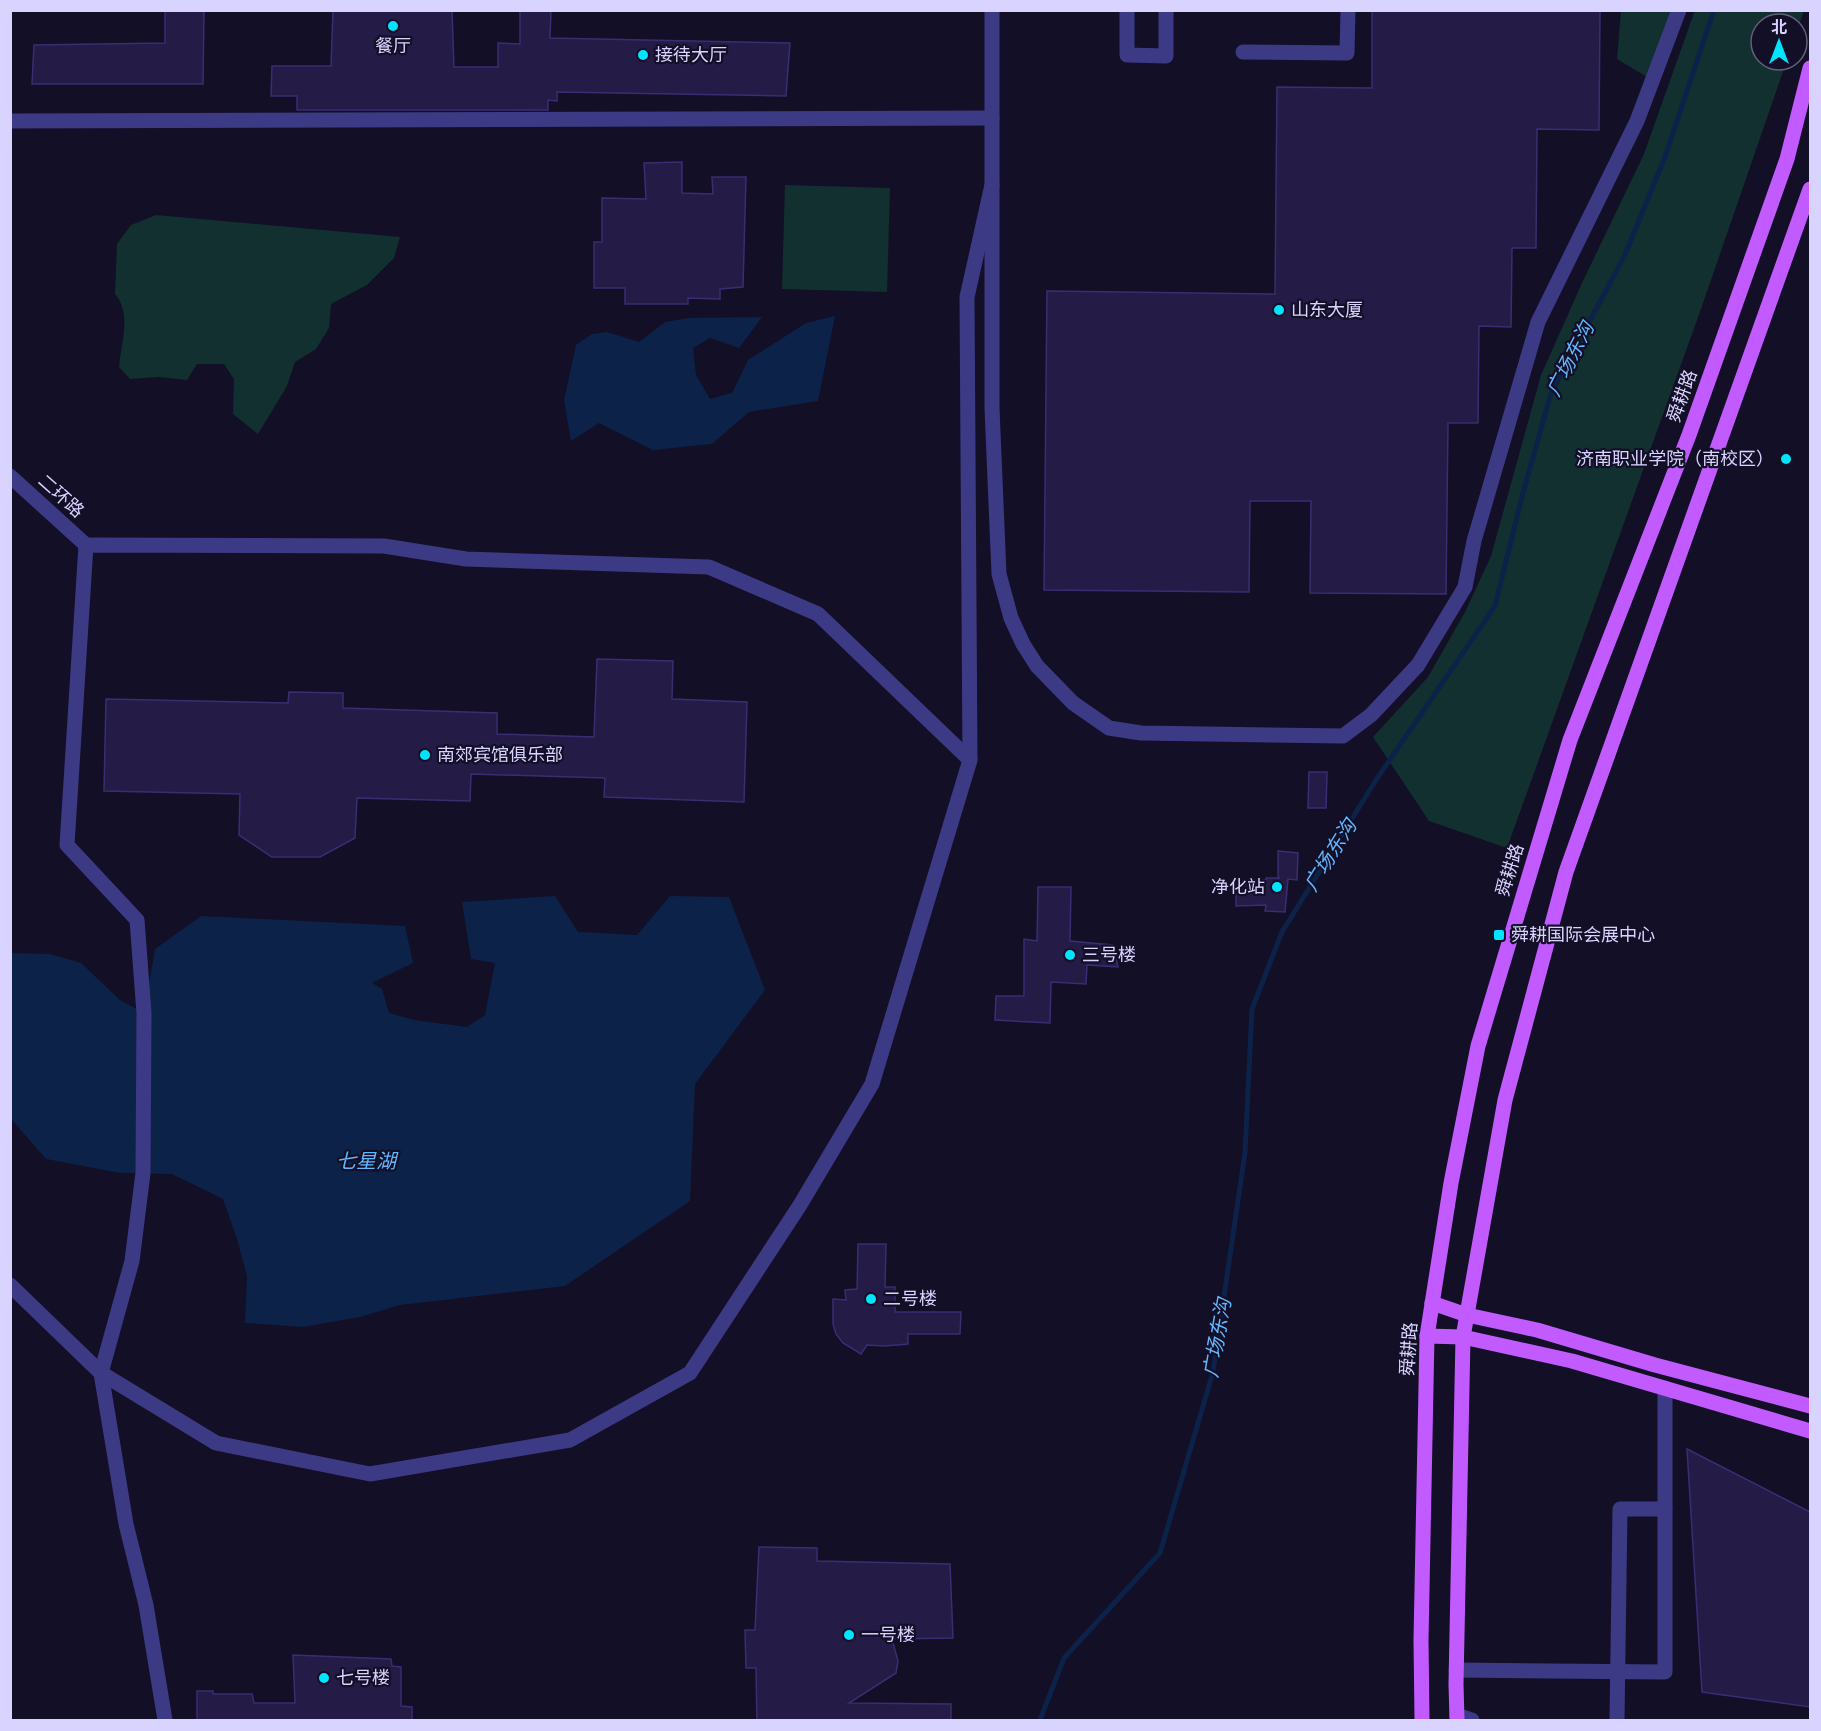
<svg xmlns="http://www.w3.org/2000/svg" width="1821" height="1731" viewBox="0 0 1821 1731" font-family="Ubuntu,'Noto Sans SC',sans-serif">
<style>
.green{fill:#12302f}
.water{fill:#0c2248}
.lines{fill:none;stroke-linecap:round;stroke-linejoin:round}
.stream{stroke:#0c2248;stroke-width:5}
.building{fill:#241b47;stroke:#3b2d73;stroke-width:1.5}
.minor{stroke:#3d3a85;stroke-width:15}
.major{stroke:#c25bff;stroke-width:15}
.poi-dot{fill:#00e5ff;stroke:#130f26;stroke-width:2}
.labels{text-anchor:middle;stroke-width:4.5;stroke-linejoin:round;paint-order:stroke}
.poi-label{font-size:18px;fill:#d9d4ff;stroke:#130f26;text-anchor:start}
.street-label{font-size:18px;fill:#d9d4ff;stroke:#130f26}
.water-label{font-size:20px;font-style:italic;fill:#62b6ff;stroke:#130f26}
</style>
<rect width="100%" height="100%" fill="#130f26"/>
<g class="green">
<polygon points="1695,10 1804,11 1797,31 1797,24 1761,24 1761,60 1787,60 1701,309 1507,848 1429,821 1373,737 1428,677 1465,612 1491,556 1541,375 1582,283 1644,154"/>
<polygon points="1621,11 1679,11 1657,83 1617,59"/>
<polygon points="785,185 890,188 887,292 782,289"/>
<path d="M156,215l211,19 33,3 -6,21 -27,27 -36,19 -2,24 -13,21 -21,13 -8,24 -29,48 -25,-20 1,-35 -10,-15h-27l-10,16 -28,-3 -29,2 -11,-12c2,-24 13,-53 -4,-73l2,-50 14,-19z"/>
</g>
<g class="water">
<polygon points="835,316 818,401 749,412 712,444 653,450 599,423 571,441 564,400 576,345 592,334 607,332 639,342 665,322 688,318 762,317 739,348 710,338 693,348 696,375 710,399 732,393 748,360 806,323"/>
<polygon points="555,896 578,932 637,935 670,896 729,897 765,990 695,1084 690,1201 565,1286 400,1305 360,1317 303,1327 245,1323 247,1276 237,1239 223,1199 172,1174 120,1173 46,1159 11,1119 10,953 50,954 81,963 120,1000 144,1013 155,949 201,916 405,926 413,963 372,983 382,989 389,1013 414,1020 467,1027 485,1015 495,963 471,959 462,902"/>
</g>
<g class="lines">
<polyline class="stream" points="1040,1720 1064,1658 1160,1553 1213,1372 1245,1153 1252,1009 1282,932 1376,780 1495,606 1523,493 1551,393 1624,257 1665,157 1714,10"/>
</g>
<g class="building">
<polygon points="165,10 204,10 203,84 32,84 34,45 165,43"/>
<polygon points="333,10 452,10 454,67 498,67 498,43 520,44 520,10 551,10 550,38 790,43 786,96 557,92 557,101 548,100 548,110 297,110 297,96 271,96 272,66 331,66"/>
<polygon points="1372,10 1600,10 1599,130 1537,129 1536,248 1512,248 1511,327 1479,326 1478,423 1448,423 1446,594 1310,593 1311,501 1250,501 1249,592 1044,590 1047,291 1275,294 1277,87 1372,88"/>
<polygon points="682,162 682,193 713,194 712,177 746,177 743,287 720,289 720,299 688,298 688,304 625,304 625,288 594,288 594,242 602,242 602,198 646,199 644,163"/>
<polygon points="597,659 673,661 672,699 747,702 744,802 604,797 605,778 471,774 470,801 357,798 355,838 320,857 272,857 239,835 240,794 104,791 106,699 288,703 289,692 343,693 343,708 497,713 497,734 594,737"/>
<polygon points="1309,772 1327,772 1326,808 1308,808"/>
<polygon points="1278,851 1298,853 1297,880 1288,879 1285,912 1265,911 1266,905 1236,906 1236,880 1266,880 1266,878 1280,878 1278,878"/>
<polygon points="1038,887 1071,887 1070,941 1113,945 1118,967 1087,965 1086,984 1051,982 1050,1023 995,1020 996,996 1024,996 1024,939 1037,941"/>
<polygon points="858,1244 886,1244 885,1287 895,1287 895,1312 961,1312 960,1334 908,1334 908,1344 884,1346 867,1345 861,1354 843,1343 836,1334 833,1324 833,1299 846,1300 845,1290 857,1289"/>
<polygon points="1687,1449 1810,1512 1810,1707 1702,1692"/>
<polygon points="759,1547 817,1548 817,1561 950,1564 953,1638 892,1639 898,1661 896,1673 849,1703 951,1704 951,1720 757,1720 756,1668 746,1668 745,1630 755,1630"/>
<polygon points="293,1655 391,1659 392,1666 401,1667 401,1706 412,1707 412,1720 197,1720 197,1691 213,1691 213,1694 252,1694 254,1703 295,1703"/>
</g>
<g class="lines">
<g class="minor">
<polyline points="992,10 992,408 999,574 1011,618 1023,644 1037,666 1073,703 1109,728 1141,733 1343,736 1371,715 1418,665 1465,587 1474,541 1538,322 1637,121 1679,10"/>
<polyline points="1127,10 1127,55 1166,56 1166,10"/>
<polyline points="1243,52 1347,53 1348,10"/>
<polyline points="10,121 992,118"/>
<polyline points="10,476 86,545"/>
<polyline points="10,1285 101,1373 216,1443 370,1474 570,1440 690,1373 800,1205 872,1084 970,760 967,297 992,185"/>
<polyline points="1456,1670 1665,1672 1665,1388"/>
<polyline points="1457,1715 1472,1720"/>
<polyline points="165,1720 146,1605 126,1524 101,1373 132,1261 143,1173 144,1013 137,920 67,845 86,545 384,546 466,559 709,567 818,614 970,760"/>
<polyline points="1617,1720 1620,1509 1665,1509"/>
</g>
<g class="major">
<polyline points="1432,1303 1467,1315 1537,1330 1655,1365 1810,1406"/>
<polyline points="1427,1336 1463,1337 1572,1361 1810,1431"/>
<polyline points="1422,1720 1421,1640 1427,1336 1451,1183 1478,1046 1570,740 1689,435 1787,159 1810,68"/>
<polyline points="1457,1720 1456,1684 1463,1337 1505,1100 1566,872 1810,189"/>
</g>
</g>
<g class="poi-dot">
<circle cx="393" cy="26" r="6"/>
<circle cx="643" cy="55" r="6"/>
<circle cx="1279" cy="310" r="6"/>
<circle cx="1786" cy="459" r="6"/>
<circle cx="425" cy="755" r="6"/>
<circle cx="1277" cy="887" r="6"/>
<rect x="1493" y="929" width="12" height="12" rx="3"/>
<circle cx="1070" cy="955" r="6"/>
<circle cx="871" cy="1299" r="6"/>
<circle cx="849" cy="1635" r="6"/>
<circle cx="324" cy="1678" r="6"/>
</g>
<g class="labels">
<g class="poi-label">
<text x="393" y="52" text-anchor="middle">餐厅</text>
<text x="655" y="61">接待大厅</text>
<text x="1291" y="316">山东大厦</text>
<text x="1774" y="465" text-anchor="end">济南职业学院（南校区）</text>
<text x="437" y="761">南郊宾馆俱乐部</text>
<text x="1265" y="893" text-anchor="end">净化站</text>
<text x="1511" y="941">舜耕国际会展中心</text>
<text x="1082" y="961">三号楼</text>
<text x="883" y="1305">二号楼</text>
<text x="861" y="1641">一号楼</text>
<text x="336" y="1684">七号楼</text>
</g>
<g class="street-label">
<text transform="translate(1682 396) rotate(-70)" y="6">舜耕路</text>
<text transform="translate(61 496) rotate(42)" y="6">二环路</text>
<text transform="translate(1510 870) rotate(-73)" y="6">舜耕路</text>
<text transform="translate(1409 1349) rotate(-86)" y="6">舜耕路</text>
</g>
<g class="water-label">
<text transform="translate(1570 359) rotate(-63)" y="7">广场东沟</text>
<text transform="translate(1330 855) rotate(-58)" y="7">广场东沟</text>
<text x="366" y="1168">七星湖</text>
<text transform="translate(1217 1338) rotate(-80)" y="7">广场东沟</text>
</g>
</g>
<rect width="1821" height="1731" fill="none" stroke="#d9d4ff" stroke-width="24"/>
<g transform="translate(1779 42)"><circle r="28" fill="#130f26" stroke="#625e7d" stroke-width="1.5"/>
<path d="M0-4.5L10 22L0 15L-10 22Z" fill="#00e5ff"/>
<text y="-9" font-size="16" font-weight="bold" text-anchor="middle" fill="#d9d4ff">北</text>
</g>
</svg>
